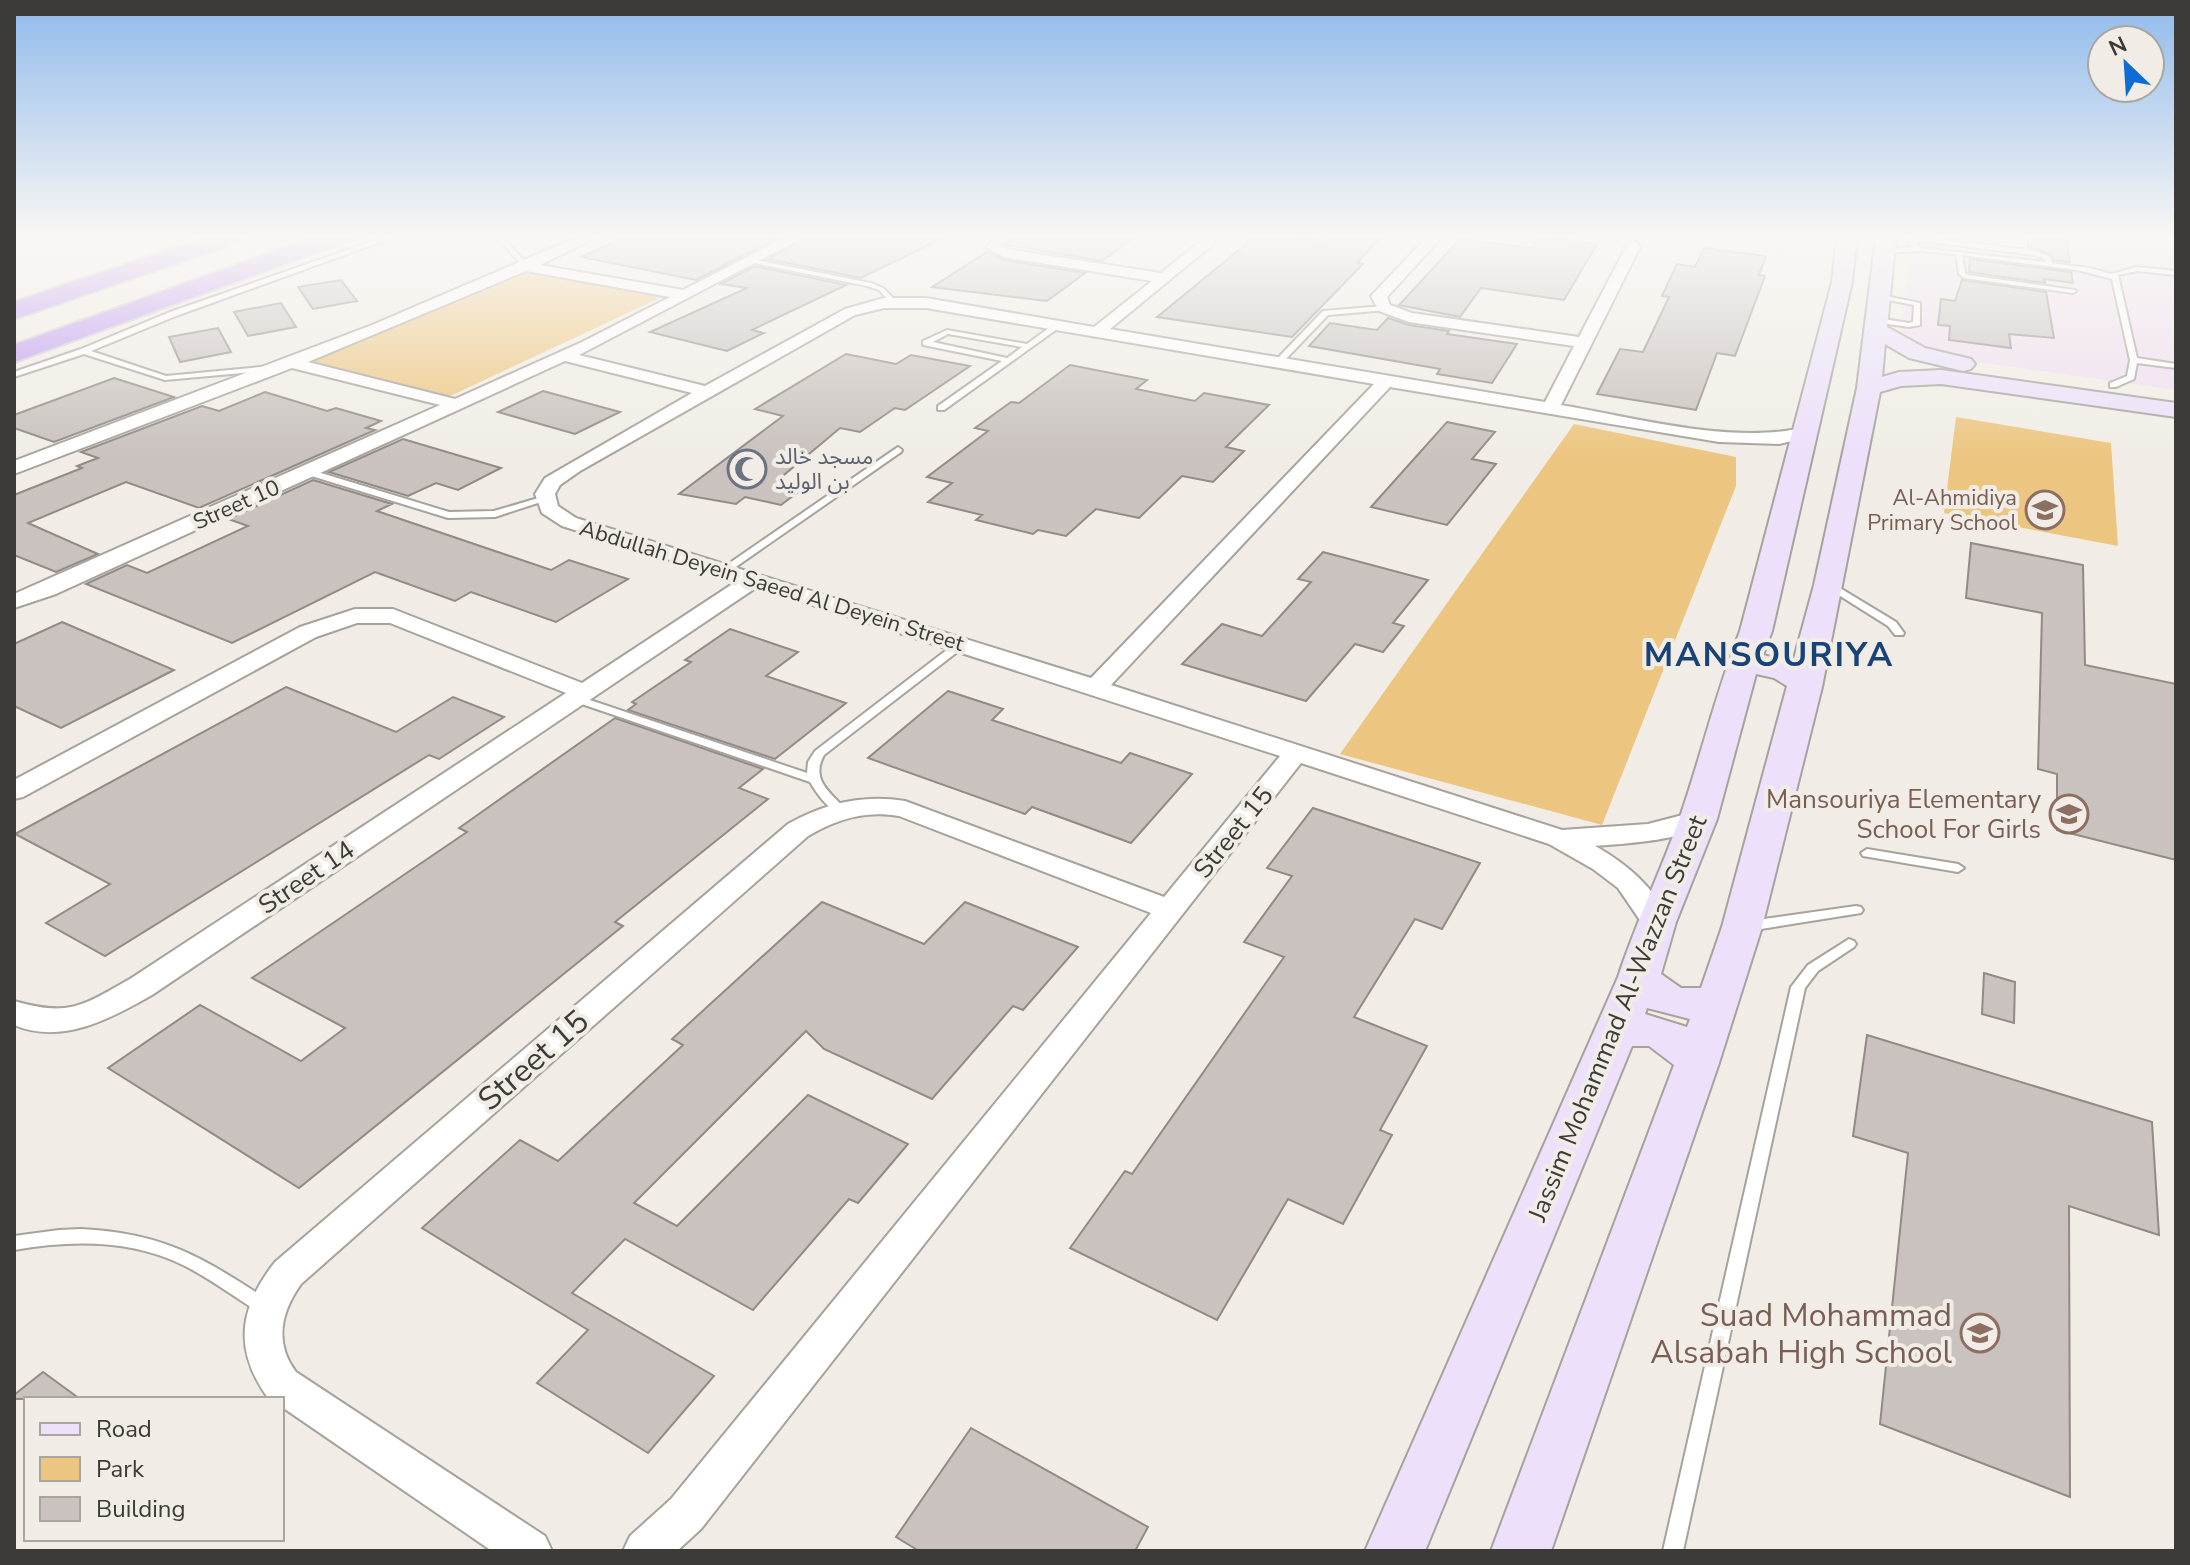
<svg xmlns="http://www.w3.org/2000/svg" width="2190" height="1565" viewBox="0 0 2190 1565" font-family="'Nunito Sans','Noto Sans Arabic',sans-serif">
<style>
.commercial{fill:#eedef0}
.green{fill:#ecc681}
.building{fill:#c9c2be;stroke:#918a86;stroke-width:2}
.lines{fill:none;stroke-linecap:round;stroke-linejoin:round}
.lane-casing{stroke:#a6a29c;stroke-width:4}
.street-casing{stroke:#a6a29c;stroke-width:4}
.secondary-casing{stroke:#a6a29c;stroke-width:4}
.highway-casing{stroke:#cccccb;stroke-width:4}
.lane{fill:#fff;fill-rule:evenodd}
.street{fill:#fff;fill-rule:evenodd}
.secondary{fill:#ece0fb;fill-rule:evenodd}
.highway{fill:#be98f2;fill-rule:evenodd}
.labels{text-anchor:middle;stroke-width:8;stroke-linejoin:round;paint-order:stroke}
.far-worship-label{font-size:22px;fill:#5b616d;stroke:#f1ede6;text-anchor:start}
.far-education-label{font-size:22px;fill:#785e54;stroke:#f1ede6;text-anchor:end}
.far-street-label{font-size:22px;fill:#3c3b38;stroke:#f1ede6}
.education-label{font-size:26px;fill:#785e54;stroke:#f1ede6;text-anchor:end}
.street-label{font-size:26px;fill:#3c3b38;stroke:#f1ede6}
.near-street-label{font-size:32px;fill:#3c3b38;stroke:#f1ede6}
.near-education-label{font-size:32px;fill:#785e54;stroke:#f1ede6;text-anchor:end}
.district-label{font-size:34px;font-weight:bold;letter-spacing:2px;fill:#194276;stroke:#f1ede6}
</style>
<rect width="100%" height="100%" fill="#f1ede6"/>
<polygon class="commercial" points="1915,236 2176,236 2176,390 1956,359 1897,341"/>
<g class="green">
<polygon points="520,268 666,295 446,398 300,361"/>
<polygon points="1956,417 2111,443 2118,546 1944,513"/>
<polygon points="1574,424 1736,457 1736,486 1602,825 1340,754"/>
</g>
<g class="building">
<polygon points="627,236 781,236 696,280 581,257"/>
<polygon points="809,236 947,236 861,278 768,259"/>
<polygon points="1015,236 1135,236 1102,261 1007,245"/>
<polygon points="1256,236 1285,236 1328,242 1335,236 1382,236 1357,263 1363,264 1292,337 1157,317"/>
<polygon points="1540,236 1597,244 1564,300 1481,288 1460,317 1399,305 1460,239 1532,248"/>
<polygon points="2028,236 2066,236 2070,262 2054,260 2051,254 2028,247"/>
<polygon points="1704,248 1766,256 1759,275 1765,276 1735,356 1717,353 1696,410 1597,394 1620,349 1643,352 1669,297 1662,296 1677,264 1695,267"/>
<polygon points="987,252 1004,260 1085,273 1047,301 932,287"/>
<polygon points="1970,259 2071,272 2073,283 2044,279 2045,283 1969,272"/>
<polygon points="755,266 846,285 752,330 764,333 727,351 650,332 747,288 721,284"/>
<polygon points="341,280 357,301 313,309 298,287"/>
<polygon points="1962,280 2046,292 2054,338 2009,334 2011,348 1949,340 1950,326 1938,325 1941,299 1955,301"/>
<polygon points="281,303 296,327 248,336 234,312"/>
<polygon points="1388,318 1409,325 1449,331 1447,334 1517,344 1492,383 1437,374 1440,369 1309,346 1330,323 1377,330"/>
<polygon points="218,328 231,352 180,362 169,337"/>
<polygon points="846,354 896,364 911,355 970,366 905,410 895,408 860,432 840,428 778,480 806,486 781,505 745,497 736,504 679,494 783,416 755,409"/>
<polygon points="1070,365 1147,380 1136,389 1195,401 1204,393 1269,405 1226,447 1244,451 1213,482 1182,476 1139,518 1096,509 1066,536 1038,530 1033,534 976,520 982,515 928,502 952,483 927,477 988,431 975,428 1011,402 1019,403"/>
<polygon points="114,378 174,397 54,442 14,428 14,415"/>
<polygon points="543,391 620,412 575,434 498,412"/>
<polygon points="265,392 327,411 336,408 381,421 366,428 375,430 199,508 126,482 28,523 98,554 56,572 14,555 14,495 82,468 77,466 98,458 81,452 202,406 219,411"/>
<polygon points="1447,422 1495,432 1472,459 1496,464 1447,525 1371,507"/>
<polygon points="403,439 501,468 458,490 436,483 408,496 329,472"/>
<polygon points="313,480 392,504 377,511 551,570 569,560 628,579 556,622 471,592 455,601 375,572 232,643 86,584 127,565 147,573 248,526 228,519"/>
<polygon points="1971,543 2083,565 2085,665 2176,684 2176,860 2057,830 2057,774 2038,769 2042,613 1966,598"/>
<polygon points="1323,552 1428,580 1393,623 1404,626 1383,652 1355,644 1306,701 1182,664 1222,624 1262,636 1311,582 1298,579"/>
<polygon points="62,622 174,670 61,728 14,706 14,644"/>
<polygon points="730,629 798,652 766,676 846,703 775,759 628,710 636,704 632,702 691,662 685,660"/>
<polygon points="286,687 396,732 453,697 504,717 439,759 429,755 105,956 46,923 110,884 15,834"/>
<polygon points="948,691 1003,709 992,720 1121,763 1130,753 1192,774 1131,843 1032,807 1025,814 868,758"/>
<polygon points="615,718 763,769 739,788 768,799 615,922 623,926 299,1188 108,1068 200,1005 301,1061 345,1028 252,978 467,832 459,828"/>
<polygon points="1313,808 1480,863 1442,929 1415,919 1354,1017 1427,1046 1380,1130 1392,1135 1343,1224 1288,1199 1217,1320 1070,1248 1125,1171 1132,1174 1284,957 1244,942 1292,876 1267,868"/>
<polygon points="822,902 924,944 965,902 1078,947 1023,1010 1013,1006 932,1099 824,1049 806,1031 634,1203 677,1226 808,1095 908,1144 858,1203 849,1199 753,1310 625,1239 572,1293 714,1376 648,1453 537,1383 588,1330 422,1228 520,1140 558,1161 683,1045 672,1039"/>
<polygon points="1984,973 2015,982 2014,1023 1982,1014"/>
<polygon points="1867,1035 2152,1122 2159,1235 2069,1206 2070,1497 1880,1424 1908,1153 1853,1136"/>
<polygon points="43,1372 80,1399 14,1399 14,1395"/>
<polygon points="971,1428 1148,1527 1135,1551 919,1551 896,1537"/>
</g>
<g class="lines">
<g class="lane-casing">
<g id="lane">
<polygon points="387,236 397,236 176,316 91,351 166,376 271,366 275,368 274,370 165,380 84,354 14,377 14,372 81,349 170,312"/>
<polygon points="490,236 503,238 529,266 529,268 525,268 499,240"/>
<path d="M1921,237l115,14 14,6 2,6 37,5 22,6 26,-7 39,4v4l-39,-4 -19,4 19,83 39,6v4l-39,-5 -3,16 -18,8h-6v-4l17,-7 3,-16 -18,-81 -35,-9 -115,-15 3,18 3,2 107,15 1,1 -3,2 -109,-15 -5,-4 -3,-20 -38,-3 -32,2 -3,-2 3,-2 27,-2 -5,-5v-2zM1921,241l114,14 10,4v3l-124,-14 -6,-6z"/>
<polygon points="751,259 871,283 883,288 897,302 891,303 879,290 867,286 749,262 749,260"/>
<polygon points="1880,295 1920,303 1920,325 1909,327 1874,322 1874,318 1877,318 1909,323 1913,322 1914,305 1878,298 1877,297"/>
<polygon points="1384,306 1387,306 1387,310 1328,315 1281,364 1274,362 1323,311"/>
<path d="M1057,322l7,2 -120,86h-6v-4l64,-45 -79,-16v-4l24,-11 80,14zM948,334l74,13 -15,11 -74,-16z"/>
<polygon points="898,447 902,450 901,452 727,573 721,573 721,569"/>
<polygon points="308,469 449,512 494,511 545,496 550,499 495,517 448,518 305,474 304,472"/>
<polygon points="1830,582 1896,622 1904,633 1903,635 1895,635 1888,626 1826,587 1826,583"/>
<path d="M961,641l4,1 1,2 -1,2 -141,109c-14,26 7,37 22,55l-6,4c-13,-6 -23,-20 -30,-32l-240,-82 -2,-2 2,-2h8l229,77 1,-11 7,-11 142,-109z"/>
<polygon points="1867,849 1958,864 1964,868 1958,872 1863,856 1861,853"/>
<polygon points="1856,906 1861,907 1863,910 1861,913 1749,931 1744,929 1742,926 1744,923 1749,921"/>
<polygon points="1849,939 1854,941 1856,944 1854,947 1818,971 1805,988 1683,1551 1663,1551 1791,987 1808,965"/>
<path d="M81,1229c84,4 122,29 190,73l3,5 -3,5 -6,3 -6,-3c-25,-15 -48,-33 -74,-46 -54,-27 -113,-26 -171,-16v-14l45,-6z"/>
</g>
</g>
<g class="street-casing">
<path id="street" d="M580,236h19l-59,29 143,25 105,-54h18l-227,119 126,31 140,-77 39,-11h42l168,29 58,-46 -148,-24 -17,-9 8,-12h17l-11,10 11,4 149,23 46,-37h16l-113,93 435,73 29,-56 -165,-24 -30,-11 -8,-15 57,-60h15l-56,61 3,8 22,8 167,24 47,-90 -13,-11h18l9,11 -79,158c77,13 170,40 246,22l9,5 -3,4 -34,8 -60,-2 -329,-55 -279,298 451,145 86,-6 50,-13 9,2 4,6c-14,21 -91,25 -116,27 34,19 58,41 76,76l-5,7 -10,3 -10,-3 -28,-41 -25,-19 -44,-25 -248,-81 -600,766 -24,22h-54l7,-15 41,-37 480,-586 -252,-97c-34,-6 -62,3 -91,20l-507,448c-20,28 -27,59 -5,88l249,164 7,15h-60l-210,-144v-8l-14,-1c-35,-49 -29,-90 7,-136l513,-438c37,-21 75,-30 117,-23l259,96 116,-141 -523,-169 -605,408c-42,24 -90,50 -138,30v-24c55,16 68,5 116,-22l436,-286 -176,-70h-33l-41,14 -293,160 -9,2v-19l286,-153 55,-18h38l189,74 155,-102 -175,-55 -20,-13 -7,-19 10,-16 147,-85 -127,-32 -509,233 -42,14v-14l426,-189 -148,-37 -278,106v-13l358,-136zM526,271l144,26 -88,45 -127,57 -147,-37zM884,308h42l448,76 -283,294 -515,-160 -18,-12 -3,-12 5,-9 20,-14 275,-156z"/>
</g>
<g class="secondary-casing">
<path id="secondary" d="M1837,236h20l-5,46 -80,349 -9,24 30,7 21,-77 43,-197 19,-152h20l-9,91 38,21 46,11 4,5 -4,5 -8,2 -54,-13 -24,-14 -3,33 17,-5 42,-2 235,33v14l-235,-33 -40,2 -21,6 -58,295 -60,240 -43,136 -168,488h-60l183,-486 -25,-19h-17l-207,505h-60l253,-574c18,-55 43,-106 62,-160 21,-61 36,-125 60,-186l92,-349zM1756,674l18,4 13,8 -65,241 -21,61h-20l-20,-14 15,-52 41,-103zM1647,1008l43,11 -3,8 -42,-13z"/>
</g>
<g class="highway-casing">
<g id="highway">
<polygon points="210,236 245,236 242,241 14,319 14,302"/>
<polygon points="317,236 351,236 348,241 14,362 14,345"/>
</g>
</g>
<use href="#lane" class="lane"/>
<use href="#street" class="street"/>
<use href="#secondary" class="secondary"/>
<use href="#highway" class="highway"/>
</g>
<linearGradient id="sky" x2="0" y2="1"><stop stop-color="#90baec"/><stop offset="0.52" stop-color="#f9f7f4"/><stop offset="1" stop-color="#f9f7f4" stop-opacity="0"/></linearGradient>
<rect width="2190" height="455" fill="url(#sky)"/>
<defs>
<g id="mosque-ring" transform="scale(2)"><circle r="9.5" fill="#f1ede6" stroke="#6b7280" stroke-width="1.5"/><path d="M3.5-4.9A6 6 0 1 0 3.5 4.9A5 5 0 1 1 3.5-4.9Z" fill="#6b7280"/></g>
<g id="school-ring" transform="scale(2)"><circle r="9.5" fill="#f1ede6" stroke="#8d6e63" stroke-width="1.5"/><path d="M0-5L7-2L0 1L-7-2ZM-4 1L0 2.5L4 1V4Q0 6-4 4Z" fill="#8d6e63"/></g>
</defs>
<g fill-rule="evenodd">
<use href="#mosque-ring" x="747" y="469"/>
<use href="#school-ring" x="2045" y="510"/>
<use href="#school-ring" x="2069" y="814"/>
<use href="#school-ring" x="1980" y="1333"/>
</g>
<g class="labels">
<g class="far-worship-label">
<text x="775" y="464">مسجد خالد<tspan x="775" dy="25">بن الوليد</tspan></text>
</g>
<g class="far-education-label">
<text x="2017" y="505">Al-Ahmidiya<tspan x="2017" dy="25">Primary School</tspan></text>
</g>
<g class="far-street-label">
<text transform="translate(236 504) rotate(-24)" y="8">Street 10</text>
<text transform="translate(772 585) rotate(17)" y="8">Abdullah Deyein Saeed Al Deyein Street</text>
</g>
<g class="education-label">
<text x="2041" y="808">Mansouriya Elementary<tspan x="2041" dy="30">School For Girls</tspan></text>
</g>
<g class="street-label">
<text transform="translate(1233 832) rotate(-51)" y="9">Street 15</text>
<text transform="translate(306 877) rotate(-34)" y="9">Street 14</text>
<text transform="translate(1617 1018) rotate(-68)" y="9">Jassim Mohammad Al-Wazzan Street</text>
</g>
<g class="near-street-label">
<text transform="translate(533 1060) rotate(-41)" y="11">Street 15</text>
</g>
<g class="near-education-label">
<text x="1952" y="1326">Suad Mohammad<tspan x="1952" dy="37">Alsabah High School</tspan></text>
</g>
<g class="district-label">
<text x="1769" y="666">MANSOURIYA</text>
</g>
</g>
<rect width="2190" height="1565" fill="none" stroke="#3c3b38" stroke-width="32"/>
<rect x="24" y="1397" width="260" height="144" fill="#f1ede6" stroke="#a9a6a0" stroke-width="2"/>
<rect x="40" y="1423" width="40" height="12" fill="#ece0fb" stroke="#a9a6a0" stroke-width="2"/>
<text x="96" y="1437" font-size="24" fill="#3c3b38">Road</text>
<rect x="40" y="1457" width="40" height="24" fill="#ecc681" stroke="#a9a6a0" stroke-width="2"/>
<text x="96" y="1477" font-size="24" fill="#3c3b38">Park</text>
<rect x="40" y="1497" width="40" height="24" fill="#c9c2be" stroke="#a9a6a0" stroke-width="2"/>
<text x="96" y="1517" font-size="24" fill="#3c3b38">Building</text>
<g transform="translate(2126 64) rotate(335)"><circle r="38" fill="#f1ede6" stroke="#a9a6a0" stroke-width="2"/>
<path d="M0-6L14 30L0 20L-14 30Z" fill="#0e6cd5"/>
<text y="-12" font-size="22" font-weight="bold" text-anchor="middle" fill="#3c3b38">N</text>
</g>
</svg>
